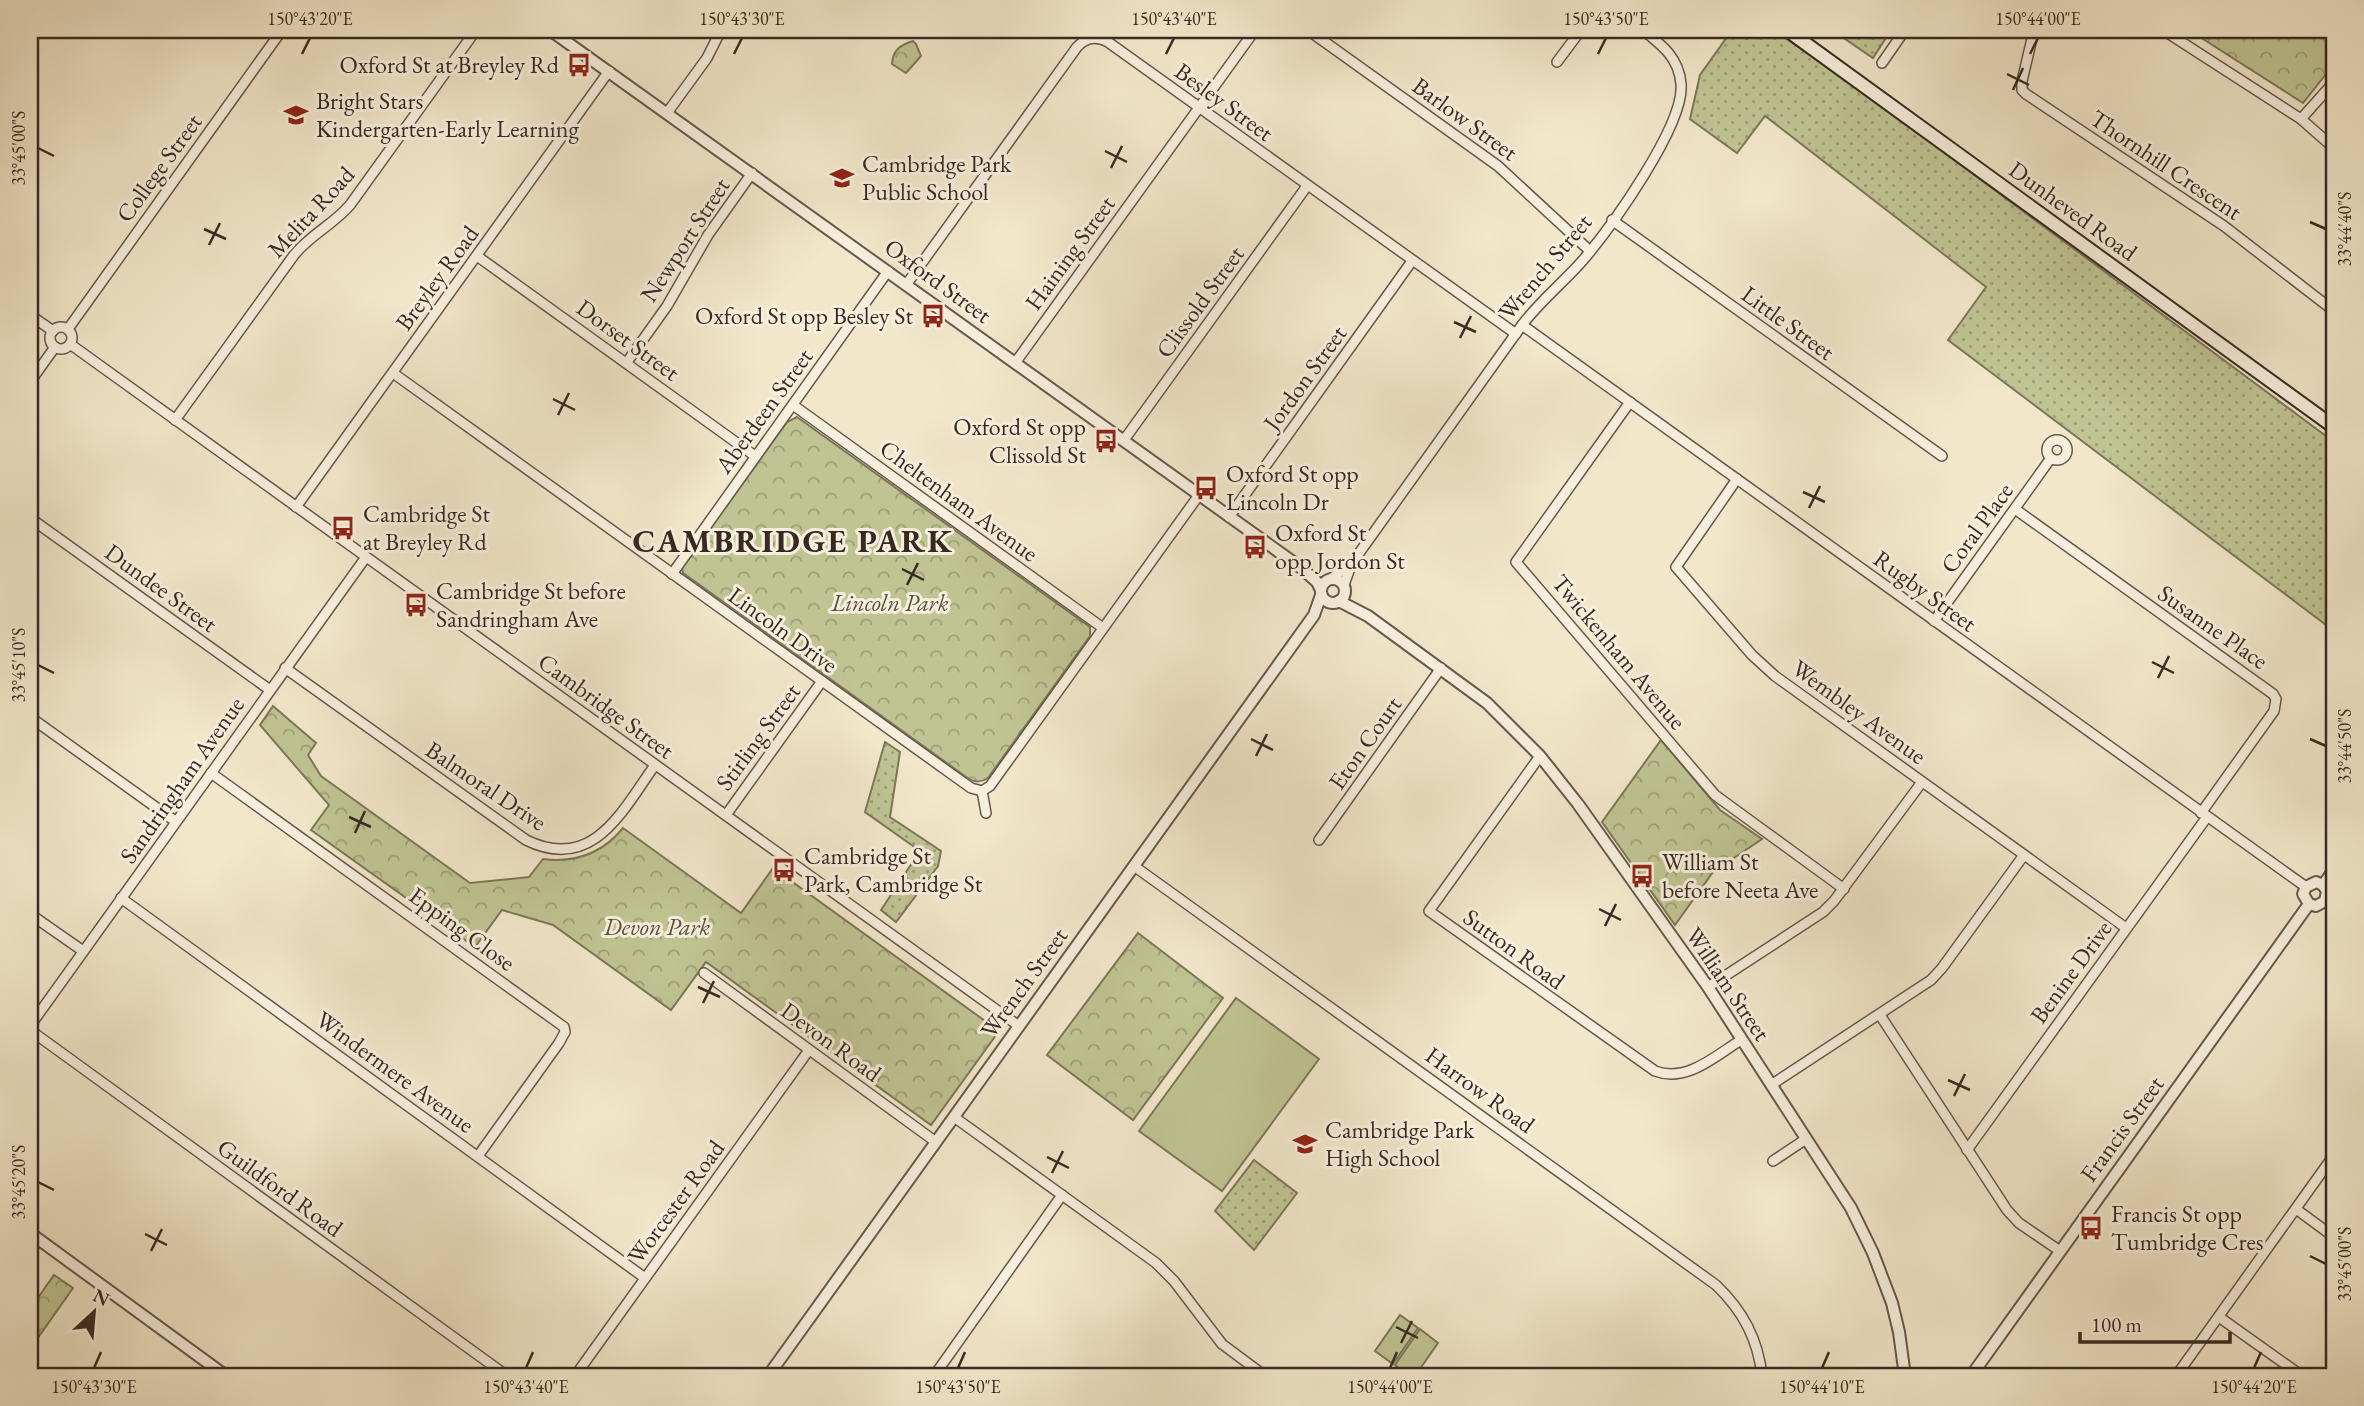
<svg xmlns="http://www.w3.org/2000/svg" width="2364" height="1406" viewBox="0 0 2364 1406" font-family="'EB Garamond',serif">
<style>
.grass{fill:url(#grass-dots);stroke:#7c775a;stroke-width:2}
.park{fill:url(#park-crowns);stroke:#7c775a;stroke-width:2}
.pitch{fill:#c0c493;stroke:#7c775a;stroke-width:2}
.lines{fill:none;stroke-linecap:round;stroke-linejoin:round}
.minor-casing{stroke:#66594c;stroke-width:12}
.tertiary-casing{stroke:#66594c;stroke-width:14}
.secondary-casing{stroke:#382a22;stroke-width:16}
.minor{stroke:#f7efdd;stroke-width:9}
.tertiary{stroke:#f7efdd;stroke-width:10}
.secondary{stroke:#f7efdd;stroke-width:12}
.ticks{fill:none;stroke:#382a22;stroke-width:2.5}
.labels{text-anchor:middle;stroke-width:6;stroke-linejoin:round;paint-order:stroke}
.poi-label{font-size:24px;fill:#382a22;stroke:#f7efdd;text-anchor:start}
.street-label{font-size:24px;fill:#382a22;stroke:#f7efdd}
.park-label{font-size:24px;font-style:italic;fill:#5a503e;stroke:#f7efdd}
.district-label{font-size:32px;font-weight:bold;letter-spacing:2px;fill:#382a22;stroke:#f7efdd}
.neatline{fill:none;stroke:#382a22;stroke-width:2.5}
.ticks-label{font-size:18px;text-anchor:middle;fill:#382a22}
</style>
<defs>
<pattern id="grass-dots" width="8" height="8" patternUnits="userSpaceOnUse" patternTransform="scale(1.75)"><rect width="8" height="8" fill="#c0c493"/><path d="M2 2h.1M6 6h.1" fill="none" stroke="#9d9f78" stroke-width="1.8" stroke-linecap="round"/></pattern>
<pattern id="park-crowns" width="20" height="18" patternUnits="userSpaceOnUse" patternTransform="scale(1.75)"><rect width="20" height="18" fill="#c0c493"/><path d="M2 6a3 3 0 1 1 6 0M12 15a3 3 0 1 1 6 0" fill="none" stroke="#9d9f78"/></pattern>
</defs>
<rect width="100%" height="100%" fill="#f2e7cb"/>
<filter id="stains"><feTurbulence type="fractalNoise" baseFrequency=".00286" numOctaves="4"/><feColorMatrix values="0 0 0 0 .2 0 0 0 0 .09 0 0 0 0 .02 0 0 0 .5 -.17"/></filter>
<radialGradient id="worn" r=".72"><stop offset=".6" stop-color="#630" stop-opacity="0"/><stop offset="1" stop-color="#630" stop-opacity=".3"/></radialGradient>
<g class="grass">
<polygon points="1732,30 1774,30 1844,78 2334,442 2334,631 1948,340 1986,287 1765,116 1737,153 1690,119 1700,75"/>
<polygon points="1832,30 1891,30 1873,58"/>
<polygon points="885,742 900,752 890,817 941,851 938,866 896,922 881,910 920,851 865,812"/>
<polygon points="1254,1160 1297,1193 1254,1250 1215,1211"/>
</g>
<g class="park">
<polygon points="2189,30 2334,30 2334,64 2303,103"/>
<path d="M913,41l3,3 5,12 -15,17 -14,-9c1,-14 8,-19 21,-23z"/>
<path d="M797,417l293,210v9l-102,142c-6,4 -12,5 -19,1l-286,-206 -1,-5 105,-146z"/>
<path d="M273,706l43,37 -8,12 13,21 149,107 59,-6 14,-18c32,4 59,-5 80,-31l118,85 32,-45 226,163 -68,94 -225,-163 -35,48 -118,-85 -51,-15 -27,37 -164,-117 18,-25 -69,-80z"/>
<polygon points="1661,740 1720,810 1762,839 1713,872 1675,925 1602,822"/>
<polygon points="1138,933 1223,998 1133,1120 1047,1055"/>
<polygon points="54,1275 73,1288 30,1349 30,1309"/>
</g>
<g class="pitch">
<polygon points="1236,998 1319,1059 1222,1191 1139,1131"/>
<polygon points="1400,1315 1418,1328 1393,1364 1375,1351"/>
<polygon points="1420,1329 1438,1343 1415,1376 1410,1376 1395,1365"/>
</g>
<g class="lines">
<g class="minor-casing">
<g id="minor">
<polyline points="1308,30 1498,166 1590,251"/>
<polyline points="2034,30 2022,81 2022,90 2026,94 2224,226 2334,311"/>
<polyline points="2163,30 2301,119 2334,148"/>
<polyline points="1557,62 1581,30"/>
<polyline points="1882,63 1905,30"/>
<polyline points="667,113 707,58 721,30"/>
<polyline points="2301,119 2334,82"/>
<polyline points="1612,220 1942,456"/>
<polyline points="477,256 755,456"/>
<path d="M906,285l171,-238c9,-10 19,-11 31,-5l408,292"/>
<polyline points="30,315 53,331"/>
<polyline points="1522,325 2306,887"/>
<circle cx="61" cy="338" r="11"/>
<polyline points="68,329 282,30"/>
<polyline points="70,344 1019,1026"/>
<polyline points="627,362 667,306 708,235 752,173"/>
<polyline points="1015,363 1255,30"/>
<polyline points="393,373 971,788 982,791"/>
<polyline points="30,382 55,347"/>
<polyline points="1630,402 1516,562 1715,795 1844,889"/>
<polyline points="793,405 1103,628"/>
<path d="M175,420l119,-165c16,-20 40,-31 56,-50l126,-175"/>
<circle cx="2057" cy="450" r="10"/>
<polyline points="1124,440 1307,186"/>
<polyline points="1737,479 1676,567 1752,655 1775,676 2126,928"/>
<polyline points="296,507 609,71"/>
<polyline points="2015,509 2273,694 2276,699 2274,711 2201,813"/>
<polyline points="1229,517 1412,261"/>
<polyline points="30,518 270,690"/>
<polyline points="672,574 888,271"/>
<path d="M1332,578l20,-15 170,-238c18,-24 42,-43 62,-66 27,-32 101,-134 97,-175 -2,-26 -19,-39 -38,-54"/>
<polyline points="1344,585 1350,568"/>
<polyline points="1934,621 2051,458"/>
<path d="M285,668l241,172c67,33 96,-29 129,-75"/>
<polyline points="30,717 175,821"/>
<path d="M1540,756l-111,155 226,160c32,12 60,-15 86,-31"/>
<polyline points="211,773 564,1027 565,1032 559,1043 478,1156"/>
<polyline points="982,791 990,786 1000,772 1199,495"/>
<polyline points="982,791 986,813"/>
<polyline points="726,815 822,681"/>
<polyline points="1319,840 1441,668"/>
<path d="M1134,866l582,419c27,26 42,54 46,91"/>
<polyline points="121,898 645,1278"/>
<polyline points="2325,901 2334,908"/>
<polyline points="30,914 83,951"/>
<polyline points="704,973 936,1142"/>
<polyline points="1708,987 1823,912 1834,901 1922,782"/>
<polyline points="1880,1015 2007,1210 2019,1223 2060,1251"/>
<polyline points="30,1026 366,557"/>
<polyline points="30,1030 507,1376"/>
<polyline points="1771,1085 1931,980 1942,968 2024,855"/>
<polyline points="954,1117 1156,1263 1174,1281 1222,1344 1265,1376"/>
<polyline points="1967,1150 2207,817"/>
<polyline points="1773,1161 1806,1139"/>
<polyline points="2296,1209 2334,1237"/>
<polyline points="2219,1317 2302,1376"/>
<polyline points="575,1376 809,1050"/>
<polyline points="934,1376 1062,1195"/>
<polyline points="1044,1376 1070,1374 1084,1376"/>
<polyline points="2176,1376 2334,1155"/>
</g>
</g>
<g class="tertiary-casing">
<g id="tertiary">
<polyline points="550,30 1300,567 1317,582 1321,590"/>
<circle cx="1333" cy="591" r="12"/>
<polyline points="1339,601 1368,616 1487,703 1540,756 1578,804 1708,987 1851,1208 1873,1253 1892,1303 1899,1332 1905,1376"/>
<polyline points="2323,885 2334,870"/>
<polyline points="2309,904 2303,894 2306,887 2316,882 2323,885"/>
<polyline points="2309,904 2316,906 2325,901 2327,891 2323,885"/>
<polyline points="30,1233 226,1376"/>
<polyline points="768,1376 1314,615 1321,595"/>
<polyline points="1971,1376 2309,904"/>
</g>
</g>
<g class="secondary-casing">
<polyline id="secondary" points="1787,30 2334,427"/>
</g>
<use href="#minor" class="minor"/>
<use href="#tertiary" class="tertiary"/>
<use href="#secondary" class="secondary"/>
</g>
<path class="ticks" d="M302,54l8,-16M734,54l8,-16M1166,54l8,-16M1598,54l8,-16M2030,54l8,-16M2007,74l22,11M2013,90l10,-22M38,148l16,8M1105,151l22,11M1111,168l11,-22M2310,222l16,7M204,229l22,10M209,245l11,-22M1454,322l22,10M1460,338l11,-22M553,399l22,11M558,415l11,-22M1803,492l22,10M1809,508l11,-22M902,569l22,11M907,585l11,-22M2152,662l22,11M38,665l16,8M2158,678l11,-22M1251,739l22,11M2310,739l16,7M1256,756l11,-22M349,817l22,10M355,833l10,-22M1599,909l22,11M1605,926l11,-22M698,987l22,10M703,1003l11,-22M1948,1080l22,10M1954,1096l11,-22M1047,1157l22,11M1052,1173l11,-22M38,1182l16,8M145,1234l22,11M151,1251l11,-22M2310,1256l16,8M1396,1327l22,11M1401,1343l11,-22M94,1368l7,-16M526,1368l7,-16M958,1368l7,-16M1390,1368l7,-16M1822,1368l7,-16M2254,1368l7,-16"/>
<defs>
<g id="bus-bare" transform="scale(1.89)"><path d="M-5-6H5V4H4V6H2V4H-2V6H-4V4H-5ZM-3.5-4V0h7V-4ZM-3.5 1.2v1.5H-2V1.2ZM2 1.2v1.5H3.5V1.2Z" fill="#8f2418" stroke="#f7efdd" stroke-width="2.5" paint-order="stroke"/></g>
<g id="school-bare" transform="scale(1.89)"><path d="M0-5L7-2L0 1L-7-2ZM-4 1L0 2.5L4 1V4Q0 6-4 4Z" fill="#8f2418" stroke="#f7efdd" stroke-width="2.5" paint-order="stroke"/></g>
</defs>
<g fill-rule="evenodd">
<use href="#bus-bare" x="579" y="65"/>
<use href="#school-bare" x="296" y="115"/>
<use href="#school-bare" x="842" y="178"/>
<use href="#bus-bare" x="933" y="316"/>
<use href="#bus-bare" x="1106" y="441"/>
<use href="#bus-bare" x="1206" y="488"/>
<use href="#bus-bare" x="343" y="528"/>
<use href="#bus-bare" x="1255" y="547"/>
<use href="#bus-bare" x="416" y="605"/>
<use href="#bus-bare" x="784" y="870"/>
<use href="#bus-bare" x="1642" y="876"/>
<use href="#school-bare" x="1305" y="1144"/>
<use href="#bus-bare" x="2091" y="1228"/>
</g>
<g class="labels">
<g class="poi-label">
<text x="559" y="73" text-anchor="end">Oxford St at Breyley Rd</text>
<text x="316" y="109">Bright Stars<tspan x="316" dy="28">Kindergarten-Early Learning</tspan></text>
<text x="862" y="172">Cambridge Park<tspan x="862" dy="28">Public School</tspan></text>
<text x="913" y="324" text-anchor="end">Oxford St opp Besley St</text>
<text x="1086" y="435" text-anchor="end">Oxford St opp<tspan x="1086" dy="28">Clissold St</tspan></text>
<text x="1226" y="482">Oxford St opp<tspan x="1226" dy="28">Lincoln Dr</tspan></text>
<text x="363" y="522">Cambridge St<tspan x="363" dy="28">at Breyley Rd</tspan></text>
<text x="1275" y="541">Oxford St<tspan x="1275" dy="28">opp Jordon St</tspan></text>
<text x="436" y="599">Cambridge St before<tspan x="436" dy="28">Sandringham Ave</tspan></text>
<text x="804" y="864">Cambridge St<tspan x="804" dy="28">Park, Cambridge St</tspan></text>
<text x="1662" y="870">William St<tspan x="1662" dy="28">before Neeta Ave</tspan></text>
<text x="1325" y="1138">Cambridge Park<tspan x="1325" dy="28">High School</tspan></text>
<text x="2111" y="1222">Francis St opp<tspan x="2111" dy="28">Tumbridge Cres</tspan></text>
</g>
<g class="street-label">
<text transform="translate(1224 102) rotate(36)" y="8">Besley Street</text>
<text transform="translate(1465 119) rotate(36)" y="8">Barlow Street</text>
<text transform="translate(2166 165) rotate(34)" y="8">Thornhill Crescent</text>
<text transform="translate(159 168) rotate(-54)" y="8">College Street</text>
<text transform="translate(2073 211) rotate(36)" y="8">Dunheved Road</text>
<text transform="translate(311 212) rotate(-47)" y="8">Melita Road</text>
<text transform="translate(685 240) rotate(-57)" y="8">Newport Street</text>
<text transform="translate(1070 253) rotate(-54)" y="8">Haining Street</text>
<text transform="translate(1545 267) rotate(-50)" y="8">Wrench Street</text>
<text transform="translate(437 278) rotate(-54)" y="8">Breyley Road</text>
<text transform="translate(938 281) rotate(36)" y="8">Oxford Street</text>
<text transform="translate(1200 302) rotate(-54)" y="8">Clissold Street</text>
<text transform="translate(1788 323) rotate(36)" y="8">Little Street</text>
<text transform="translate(628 340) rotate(36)" y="8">Dorset Street</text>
<text transform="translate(1305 378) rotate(-54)" y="8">Jordon Street</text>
<text transform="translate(764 411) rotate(-54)" y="8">Aberdeen Street</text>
<text transform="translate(959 501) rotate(36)" y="8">Cheltenham Avenue</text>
<text transform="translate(1977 528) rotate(-54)" y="8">Coral Place</text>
<text transform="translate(161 588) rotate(36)" y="8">Dundee Street</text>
<text transform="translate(1925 591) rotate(36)" y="8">Rugby Street</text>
<text transform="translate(2213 627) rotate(35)" y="8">Susanne Place</text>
<text transform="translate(783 630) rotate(36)" y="8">Lincoln Drive</text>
<text transform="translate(1619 652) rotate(50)" y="8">Twickenham Avenue</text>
<text transform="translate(606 706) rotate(36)" y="8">Cambridge Street</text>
<text transform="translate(1859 712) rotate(36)" y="8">Wembley Avenue</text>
<text transform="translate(758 737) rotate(-54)" y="8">Stirling Street</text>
<text transform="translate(1365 743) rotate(-55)" y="8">Eton Court</text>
<text transform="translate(182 780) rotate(-55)" y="8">Sandringham Avenue</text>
<text transform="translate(486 786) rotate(34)" y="8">Balmoral Drive</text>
<text transform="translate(462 929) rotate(36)" y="8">Epping Close</text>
<text transform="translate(1514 949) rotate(36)" y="8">Sutton Road</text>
<text transform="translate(2071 972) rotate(-54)" y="8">Benine Drive</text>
<text transform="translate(1024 983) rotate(-54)" y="8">Wrench Street</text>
<text transform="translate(1728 984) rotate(56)" y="8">William Street</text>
<text transform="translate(831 1042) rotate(36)" y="8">Devon Road</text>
<text transform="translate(395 1072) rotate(36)" y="8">Windermere Avenue</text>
<text transform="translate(1480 1090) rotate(36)" y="8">Harrow Road</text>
<text transform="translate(2122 1129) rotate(-54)" y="8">Francis Street</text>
<text transform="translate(280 1188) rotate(36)" y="8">Guildford Road</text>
<text transform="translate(676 1202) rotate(-54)" y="8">Worcester Road</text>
</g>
<g class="park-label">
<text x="890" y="611">Lincoln Park</text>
<text x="657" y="935">Devon Park</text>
</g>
<g class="district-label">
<text x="793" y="552">CAMBRIDGE PARK</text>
</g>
</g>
<rect width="2364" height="1406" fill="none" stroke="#f2e7cb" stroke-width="77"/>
<g transform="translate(94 1312) rotate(26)" stroke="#f7efdd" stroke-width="5" paint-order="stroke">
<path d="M0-5L12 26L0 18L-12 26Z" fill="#382a22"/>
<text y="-10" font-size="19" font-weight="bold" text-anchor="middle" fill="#382a22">N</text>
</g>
<path d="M2080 1332v10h150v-10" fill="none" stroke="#382a22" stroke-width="3.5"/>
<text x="2091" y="1332" font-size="21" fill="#382a22" stroke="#f7efdd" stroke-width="5" paint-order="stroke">100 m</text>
<rect x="38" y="38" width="2288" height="1330" class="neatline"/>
<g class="ticks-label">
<text x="310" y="25">150°43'20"E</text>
<text x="742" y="25">150°43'30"E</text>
<text x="1174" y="25">150°43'40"E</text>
<text x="1606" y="25">150°43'50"E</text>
<text x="2038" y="25">150°44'00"E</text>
<text transform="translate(19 148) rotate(-90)" y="6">33°45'00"S</text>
<text transform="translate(2345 229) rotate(-90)" y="6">33°44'40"S</text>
<text transform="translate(19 665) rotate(-90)" y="6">33°45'10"S</text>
<text transform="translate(2345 746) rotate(-90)" y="6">33°44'50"S</text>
<text transform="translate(19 1182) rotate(-90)" y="6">33°45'20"S</text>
<text transform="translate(2345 1264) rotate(-90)" y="6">33°45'00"S</text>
<text x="94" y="1393">150°43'30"E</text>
<text x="526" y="1393">150°43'40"E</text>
<text x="958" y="1393">150°43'50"E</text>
<text x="1390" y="1393">150°44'00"E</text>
<text x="1822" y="1393">150°44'10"E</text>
<text x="2254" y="1393">150°44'20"E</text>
</g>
<rect width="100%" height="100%" filter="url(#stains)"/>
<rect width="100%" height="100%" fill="url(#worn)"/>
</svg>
